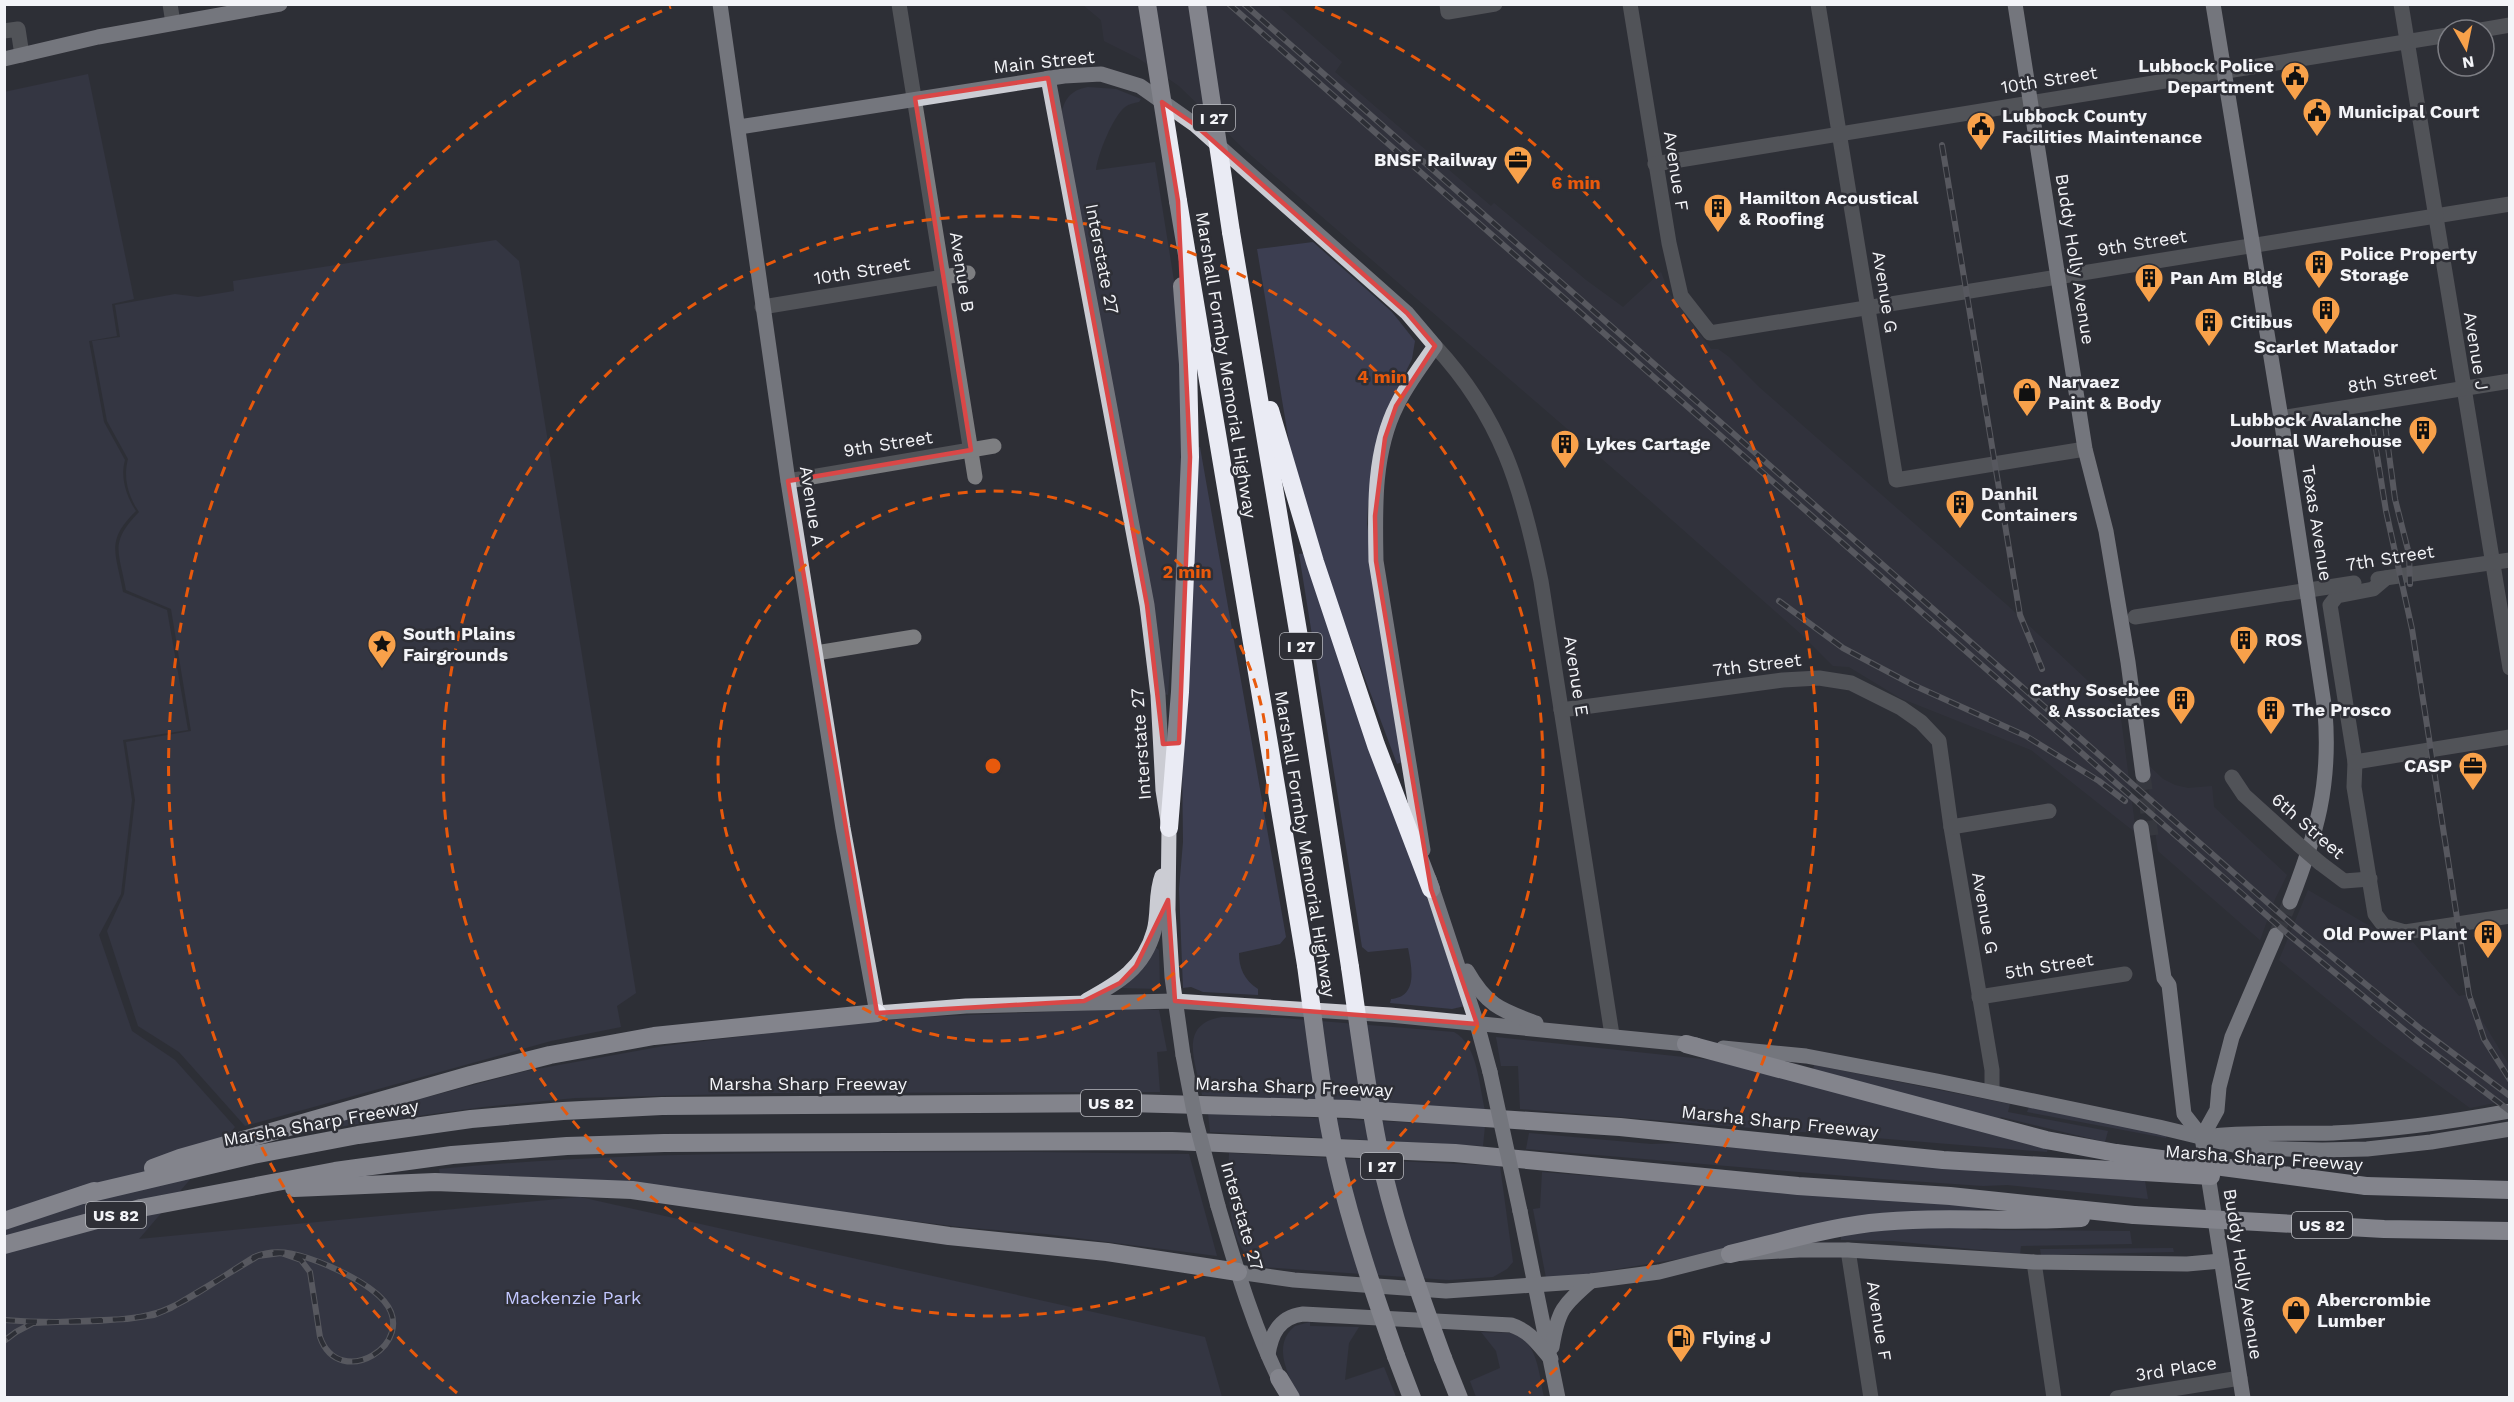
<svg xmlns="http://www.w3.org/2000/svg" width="2514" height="1402" viewBox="0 0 2514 1402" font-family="'Work Sans',sans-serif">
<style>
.built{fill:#363744}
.green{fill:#3c3e51}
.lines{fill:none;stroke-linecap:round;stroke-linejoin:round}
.major-tunnel{stroke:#424349;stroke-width:15;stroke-dasharray:15 8;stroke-linecap:butt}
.minor{stroke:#7d7e81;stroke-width:15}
.major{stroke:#cbccd3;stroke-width:15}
.highway{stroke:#eaebf4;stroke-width:18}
.rail-casing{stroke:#8a8b90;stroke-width:6}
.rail{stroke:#2e2f36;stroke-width:4;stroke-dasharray:11;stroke-linecap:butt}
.minor-bridge{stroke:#7d7e81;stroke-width:15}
.major-bridge{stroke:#cbccd3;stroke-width:15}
.highway-bridge{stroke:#eaebf4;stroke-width:18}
.marked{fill:none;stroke:#da4747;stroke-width:4.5;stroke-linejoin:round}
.ring{fill:none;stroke:#e8590c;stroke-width:3;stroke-dasharray:10 8}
.labels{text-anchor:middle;stroke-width:5;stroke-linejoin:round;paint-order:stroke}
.shield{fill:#2e2f36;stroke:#b8b9be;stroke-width:1.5}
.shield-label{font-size:16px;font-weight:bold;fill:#f3f4f8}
.street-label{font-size:18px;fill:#f3f4f8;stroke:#2e2f36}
.poi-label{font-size:18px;font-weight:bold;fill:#f3f4f8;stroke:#2e2f36;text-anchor:start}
.park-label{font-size:18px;fill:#c3c8ff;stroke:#2e2f36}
.centre{fill:#e8590c;stroke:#2e2f36;stroke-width:3}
.ring-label{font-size:18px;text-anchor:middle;font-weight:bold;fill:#e8590c;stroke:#2e2f36;stroke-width:5;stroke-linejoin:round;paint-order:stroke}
</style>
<rect width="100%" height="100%" fill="#2e2f36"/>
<g class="built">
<polygon points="1083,5 1277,5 1342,62 1335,72 1491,206 1494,203 1586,280 1623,307 1661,272 1669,293 1711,349 1718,349 1729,357 1759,387 2007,605 2120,711 2136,833 2031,750 1900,698 1849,667 1833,666 1801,634 1646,497 1246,151 1179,86 1138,58 1104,41 1101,20"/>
<polygon points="2145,762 2163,779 2175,785 2188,788 2212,786 2214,807 2287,875 2275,899 2260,940 2158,851"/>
<polygon points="2308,890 2385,935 2412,941 2459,996 2470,994 2483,1022 2509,1065 2509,1100 2470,1108 2380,1042 2279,960"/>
</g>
<g class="green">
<path d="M88,74l46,225 -22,5 5,32 -28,5 15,81 21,38c-5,17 1,36 11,51 -31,30 -20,42 -13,81l44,18 21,120 -65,10 9,60 -11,94 -22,41 33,96 43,29 60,67 -96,112 441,-42 625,140 17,60h-1217l-1,-1305z"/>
<path d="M1088,87l28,2 25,10 -2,3c-5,1 -10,2 -14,5 -12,9 -28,49 -29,63l59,-8 20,125 5,57 1,173 -13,178 -4,-1 -13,-105 -90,-471c2,-18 9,-28 27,-31z"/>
<path d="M496,240l23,21 117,732 -19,13 4,21 -70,14 -306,85 -66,-74 -41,-26 -31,-95 17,-37 11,-94 -9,-58 65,-11 -20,-122 -45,-19c-7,-39 -17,-47 13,-78 -11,-17 -16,-34 -11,-53l-21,-38 -15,-80 28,-4 -5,-32 60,-11 23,3 36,-6 -1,-10z"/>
<polygon points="1313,242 1392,312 1415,341 1412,359 1392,400 1368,506 1367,524 1402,762 1397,764 1333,593 1290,448 1257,249"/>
<path d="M1200,447l86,490 -6,7 -41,9c0,15 5,27 19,36v6l-55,-3 -12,-5 -8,1 -4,-99 4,-47 -1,-85 14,-309z"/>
<path d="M1307,553l73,222 61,159 24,72 -13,3 -62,-6 1,-4c27,-2 21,-31 17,-51l-40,4 -6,-5 -63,-393z"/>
<polygon points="1155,947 1159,950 1160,989 1121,988"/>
<polygon points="1118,1009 1159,1010 1167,1051 1157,1052 1160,1092 775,1093 575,1098 483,1107 330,1128 329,1123 526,1071 664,1046 837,1025 922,1017"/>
<path d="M1222,1017l61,1 171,14c24,13 25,54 31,78l-283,-15c-6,-32 -25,-71 20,-78z"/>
<polygon points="1496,1037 1712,1060 2048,1146 2047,1152 1520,1109 1518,1066 1501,1066"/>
<polygon points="1814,1065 2010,1104 2008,1112 2108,1131 2105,1142 2001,1117 1998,1119 1813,1070"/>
<polygon points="2029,1107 2167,1134 2166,1138 2027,1112"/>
<polygon points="1208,1113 1485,1126 1483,1146 1210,1132"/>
<path d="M1529,1133l122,11 28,-1c155,13 310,30 466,38l3,18 -141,-14 -24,1 -101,-7 -356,-30z"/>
<path d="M1034,1152l155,2 28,102 -171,-22 -86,-7 -351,-45 -131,-8h-38l-1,-5c198,-19 397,-16 595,-17z"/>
<path d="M1229,1153l271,13 13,96 -6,7 -14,8 -44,3 -188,-13c-36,-18 -33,-80 -32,-114z"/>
<polygon points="1542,1172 1989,1208 1581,1275 1546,1278 1533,1209 1540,1208"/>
<polygon points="1964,1227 1984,1230 2130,1231 2132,1244 2021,1246 2020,1254 1893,1241 1841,1240 1841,1235 1882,1229"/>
<polygon points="2173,1248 2174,1252 2041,1255 2040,1249"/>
<path d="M1310,1322v4l49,1 -10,16 -4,37 39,-13 12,30h-98c-9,-22 -27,-52 -3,-71z"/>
<path d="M1481,1332c9,1 20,0 29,1 28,5 29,43 34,64h-68l-6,-16 30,-13 -4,-17z"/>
</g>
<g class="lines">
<g class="major-tunnel">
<polyline points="2143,775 2151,836"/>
<polyline points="2276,935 2290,902"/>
</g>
<g class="minor">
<polyline points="170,4 173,23"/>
<polyline points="899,4 975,477"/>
<polyline points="1447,4 1448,12 1495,4"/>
<polyline points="1630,4 1669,243 1681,296 1710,333 2510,204"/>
<polyline points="1818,4 1896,480 2085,449"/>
<polyline points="2401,4 2510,668"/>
<polyline points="2481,30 2510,25"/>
<polyline points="4,31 18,29 22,55"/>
<polyline points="1655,164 2448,35"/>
<polyline points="762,307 968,273"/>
<path d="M1435,346c66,71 87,142 106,235l71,454"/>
<polyline points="2281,418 2510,381"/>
<polyline points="788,481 994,446"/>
<polyline points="2386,578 2373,589 2337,596 2330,605 2355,762 2354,787 2375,914 2384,926 2405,932 2510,916"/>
<polyline points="2378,579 2510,560"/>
<polyline points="2135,617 2354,583"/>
<polyline points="816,653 914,637"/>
<polyline points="1561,710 1783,680 1819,678 1851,683 1901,708 1921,722 1939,741 1951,827 1992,1070 1992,1092"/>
<polyline points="2355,762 2510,737"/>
<polyline points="2232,777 2244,795 2299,845"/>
<polyline points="1951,827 2049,811"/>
<polyline points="2320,863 2344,881 2370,879"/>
<polyline points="1979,997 2125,974"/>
<polyline points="1848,1250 1871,1398"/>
<polyline points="2034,1262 2054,1398"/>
<polyline points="2117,1398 2240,1378"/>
</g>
<g class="major">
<polyline points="720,4 788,481 843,828 877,1013 966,1006 1175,1001 1390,1015 1696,1045"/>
<polyline points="2015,4 2085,449 2106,531 2128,662 2143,775"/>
<path d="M2213,4l68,414 44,293c6,74 -8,122 -35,191"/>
<polyline points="4,59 98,37 280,4"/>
<polyline points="1048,78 1147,605 1158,695 1163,790 1169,828 1168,910 1172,977 1183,1055"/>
<path d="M739,127l325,-51 37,-2 39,12 54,38 213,189 28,33c-13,19 -28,38 -38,59 -24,47 -22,105 -21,156l47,289"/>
<polyline points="2141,827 2164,978 2169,985 2184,1114 2202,1137 2243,1398"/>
<polyline points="1429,879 1477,1024 1490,1072"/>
<path d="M1467,971c20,35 34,39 69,52"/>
<path d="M1087,1000c31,-17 57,-32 67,-69 5,-18 1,-37 8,-55"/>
<polyline points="1723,1048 1806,1056 1937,1081 2159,1127 2246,1148 2322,1150 2367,1149 2431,1142 2510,1129"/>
<path d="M2214,1136c39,-4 79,-2 119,-3 59,-3 118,-11 177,-22"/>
<polyline points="2202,1137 2217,1110 2219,1087 2232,1037 2276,935"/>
<path d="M1218,1206c18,61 36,124 65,181"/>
<polyline points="1520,1211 1558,1398"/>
<polyline points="1238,1272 1294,1280 1446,1291 1591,1281 1659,1272 1730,1254 1799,1250 1848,1250 2034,1262 2187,1264 2221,1261"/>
<path d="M1552,1347c6,-37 11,-42 39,-66"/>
<path d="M1268,1355c3,-21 11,-38 35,-41l208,11c19,6 27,19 40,34"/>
</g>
<g class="highway">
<polyline points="1178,201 1306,965"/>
<polyline points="1231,232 1299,637 1350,967"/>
<polyline points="1270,410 1315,562 1376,745 1431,889"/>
<polyline points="1169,828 1180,692 1190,457 1188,364 1182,286"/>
<polyline points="1686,1044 2046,1140 2116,1153"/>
<polyline points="153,1168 180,1158 471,1075 550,1055 654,1036 877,1013"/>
<polyline points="2366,1186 2510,1190"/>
<polyline points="294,1188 435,1182 632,1190 949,1236 1107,1252 1238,1272"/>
<polyline points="83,1195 253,1155 358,1135 471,1119 563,1111 662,1106 1128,1103 1349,1109 1620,1127 1943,1160 2144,1172"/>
<polyline points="4,1221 94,1191"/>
<polyline points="4,1245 141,1208 335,1171 452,1155 567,1146 664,1143 1172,1141 1455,1153 1798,1186 1950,1196 2134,1215"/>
<path d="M1730,1254c46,-11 92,-25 140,-31 70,-8 141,0 211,-5"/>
<polyline points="1396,1356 1412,1398"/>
<polyline points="1443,1358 1459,1398"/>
<polyline points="1279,1378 1291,1398"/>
</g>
<g class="rail-casing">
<g id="rail">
<polyline points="1229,4 2289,935 2415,1039 2510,1111"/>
<polyline points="1244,4 2293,925 2422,1030 2510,1096"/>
<polyline points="1942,145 2020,615 2042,669"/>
<polyline points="2372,424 2386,511 2412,629 2469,995 2484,1039 2510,1080"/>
<polyline points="2385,425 2395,499 2409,554 2410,584"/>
<polyline points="1779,601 1843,648 1913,685 2026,736 2099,781 2125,801"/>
<path d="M4,1320c37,3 125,4 158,-9 29,-11 64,-37 92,-54 25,-11 51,-1 75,9 18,8 42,20 55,35 36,42 -45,91 -64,36l-10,-65 -9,-12 -20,-7 -23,3 -87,52 -17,7 -27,4 -94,4 -17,9 -12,9"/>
</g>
</g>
<use href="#rail" class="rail"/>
<polyline class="minor-bridge" points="2299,845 2320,863"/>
<g class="major-bridge">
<polyline points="1183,1055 1196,1122 1218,1206"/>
<polyline points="1490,1072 1520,1211"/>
</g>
<g class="highway-bridge">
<polyline points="1147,4 1178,201"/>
<polyline points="1197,4 1231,232"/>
<path d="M1306,965c9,67 16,133 31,199 15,65 37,129 59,192"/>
<path d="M1350,967c10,70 19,139 34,208 15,62 37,123 59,183"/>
<polyline points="2116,1153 2366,1186"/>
<polyline points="2144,1172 2211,1176"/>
<polyline points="2134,1215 2384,1229 2510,1231"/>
</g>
</g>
<path d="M0 0H2514V1402H0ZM1048,78l99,527 16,139 16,-1 11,-286 -12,-256 -16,-99 32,22 213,189 28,33 -39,60 -11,32 -10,78 1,45 55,328 46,135 -302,-23 -7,-101 -32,66 -16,17 -36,18 -207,12 -89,-532 183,-31 -56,-352z" fill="#2e2f36" fill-opacity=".55" fill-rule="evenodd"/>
<path class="marked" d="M1048,78l99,527 16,139 16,-1 11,-286 -12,-256 -16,-99 32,22 213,189 28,33 -39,60 -11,32 -10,78 1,45 55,328 46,135 -302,-23 -7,-101 -32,66 -16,17 -36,18 -207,12 -89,-532 183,-31 -56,-352z"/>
<g class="ring">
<circle cx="993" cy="766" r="275"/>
<circle cx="993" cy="766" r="550"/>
<path d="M457 1393A825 825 0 0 1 671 7M1315 7A825 825 0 0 1 1529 1393"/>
</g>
<defs>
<g id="civic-pin" transform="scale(1.5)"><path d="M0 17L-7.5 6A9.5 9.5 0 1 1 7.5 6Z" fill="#f8a14a" stroke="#2e2f36"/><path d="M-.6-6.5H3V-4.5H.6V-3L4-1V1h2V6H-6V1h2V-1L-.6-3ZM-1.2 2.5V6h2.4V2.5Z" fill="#111"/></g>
<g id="office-pin" transform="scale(1.5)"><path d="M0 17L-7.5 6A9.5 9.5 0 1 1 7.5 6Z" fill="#f8a14a" stroke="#2e2f36"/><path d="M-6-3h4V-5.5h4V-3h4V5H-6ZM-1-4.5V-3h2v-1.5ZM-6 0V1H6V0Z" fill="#111"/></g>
<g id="building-pin" transform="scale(1.5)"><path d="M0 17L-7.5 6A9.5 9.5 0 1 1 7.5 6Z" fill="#f8a14a" stroke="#2e2f36"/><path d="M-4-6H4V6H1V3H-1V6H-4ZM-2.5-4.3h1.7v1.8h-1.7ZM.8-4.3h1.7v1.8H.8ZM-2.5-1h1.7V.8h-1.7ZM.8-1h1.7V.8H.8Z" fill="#111"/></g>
<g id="shop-pin" transform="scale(1.5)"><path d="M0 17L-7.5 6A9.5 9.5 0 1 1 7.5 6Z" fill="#f8a14a" stroke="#2e2f36"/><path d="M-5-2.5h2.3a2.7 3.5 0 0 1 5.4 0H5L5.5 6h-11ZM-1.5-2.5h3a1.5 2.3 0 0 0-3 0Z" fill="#111"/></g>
<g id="sight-pin" transform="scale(1.5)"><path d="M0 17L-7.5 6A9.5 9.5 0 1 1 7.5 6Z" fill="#f8a14a" stroke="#2e2f36"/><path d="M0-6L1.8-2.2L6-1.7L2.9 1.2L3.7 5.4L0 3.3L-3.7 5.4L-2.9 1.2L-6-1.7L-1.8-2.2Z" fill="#111"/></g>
<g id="fuel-pin" transform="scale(1.5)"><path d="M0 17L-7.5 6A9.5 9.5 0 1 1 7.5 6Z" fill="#f8a14a" stroke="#2e2f36"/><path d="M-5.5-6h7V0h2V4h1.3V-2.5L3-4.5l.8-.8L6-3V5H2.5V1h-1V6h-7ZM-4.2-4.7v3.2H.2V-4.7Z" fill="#111"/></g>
</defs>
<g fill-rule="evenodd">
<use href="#civic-pin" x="2295" y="76"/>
<use href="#civic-pin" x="2317" y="112"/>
<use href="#civic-pin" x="1981" y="126"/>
<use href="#office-pin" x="1518" y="160"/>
<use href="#building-pin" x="1718" y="208"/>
<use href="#building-pin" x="2319" y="264"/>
<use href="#building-pin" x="2149" y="278"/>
<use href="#building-pin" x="2326" y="310"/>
<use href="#building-pin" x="2209" y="322"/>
<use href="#shop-pin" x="2027" y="392"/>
<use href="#building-pin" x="2423" y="430"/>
<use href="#building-pin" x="1565" y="444"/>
<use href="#building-pin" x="1960" y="504"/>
<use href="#building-pin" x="2244" y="640"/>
<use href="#sight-pin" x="382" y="644"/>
<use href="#building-pin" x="2181" y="700"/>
<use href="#building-pin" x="2271" y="710"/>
<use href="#office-pin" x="2473" y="766"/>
<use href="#building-pin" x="2488" y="934"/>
<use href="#shop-pin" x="2296" y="1310"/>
<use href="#fuel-pin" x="1681" y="1338"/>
</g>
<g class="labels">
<g class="shield">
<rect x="1193" y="105" width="42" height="26" rx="4.5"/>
<rect x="1280" y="633" width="42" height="26" rx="4.5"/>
<rect x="1081" y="1090" width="60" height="26" rx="4.5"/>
<rect x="1361" y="1153" width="42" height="26" rx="4.5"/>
<rect x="86" y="1202" width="60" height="26" rx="4.5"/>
<rect x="2292" y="1212" width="60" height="26" rx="4.5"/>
</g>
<g class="shield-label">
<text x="1214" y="124">I 27</text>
<text x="1301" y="652">I 27</text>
<text x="1111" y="1109">US 82</text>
<text x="1382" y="1172">I 27</text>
<text x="116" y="1221">US 82</text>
<text x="2322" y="1231">US 82</text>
</g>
<g class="street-label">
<text transform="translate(1044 62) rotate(-6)" y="6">Main Street</text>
<text transform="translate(2049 80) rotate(-9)" y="6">10th Street</text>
<text transform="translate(1676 171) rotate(81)" y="6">Avenue F</text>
<text transform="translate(2142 243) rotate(-9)" y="6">9th Street</text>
<text transform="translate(1102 259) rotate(79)" y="6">Interstate 27</text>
<text transform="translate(2075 259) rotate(81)" y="6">Buddy Holly Avenue</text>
<text transform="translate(862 271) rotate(-9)" y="6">10th Street</text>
<text transform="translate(962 272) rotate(81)" y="6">Avenue B</text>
<text transform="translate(1885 292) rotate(81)" y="6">Avenue G</text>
<text transform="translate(2476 351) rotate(81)" y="6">Avenue J</text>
<text transform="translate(1226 365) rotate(81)" y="6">Marshall Formby Memorial Highway</text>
<text transform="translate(2392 380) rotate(-9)" y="6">8th Street</text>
<text transform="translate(888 444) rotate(-9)" y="6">9th Street</text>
<text transform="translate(812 506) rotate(81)" y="6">Avenue A</text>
<text transform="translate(2317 523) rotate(81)" y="6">Texas Avenue</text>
<text transform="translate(2390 558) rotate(-9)" y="6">7th Street</text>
<text transform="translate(1757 665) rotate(-7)" y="6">7th Street</text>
<text transform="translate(1576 676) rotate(81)" y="6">Avenue E</text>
<text transform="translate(1141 744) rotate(-94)" y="6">Interstate 27</text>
<text transform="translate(2308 826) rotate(41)" y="6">6th Street</text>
<text transform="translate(1305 844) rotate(81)" y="6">Marshall Formby Memorial Highway</text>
<text transform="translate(1985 913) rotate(80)" y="6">Avenue G</text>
<text transform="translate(2049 966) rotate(-9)" y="6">5th Street</text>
<text x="808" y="1090">Marsha Sharp Freeway</text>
<text transform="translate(1294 1087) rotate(2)" y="6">Marsha Sharp Freeway</text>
<text transform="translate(1780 1122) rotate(6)" y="6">Marsha Sharp Freeway</text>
<text transform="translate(321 1123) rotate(-10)" y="6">Marsha Sharp Freeway</text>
<text transform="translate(2264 1158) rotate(4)" y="6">Marsha Sharp Freeway</text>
<text transform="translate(1242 1216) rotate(74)" y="6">Interstate 27</text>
<text transform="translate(2243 1274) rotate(81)" y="6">Buddy Holly Avenue</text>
<text transform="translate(1879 1321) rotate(81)" y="6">Avenue F</text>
<text transform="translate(2176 1369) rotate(-9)" y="6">3rd Place</text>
</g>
<g class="poi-label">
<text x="2274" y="72" text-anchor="end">Lubbock Police<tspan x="2274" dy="21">Department</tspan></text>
<text x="2338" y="118">Municipal Court</text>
<text x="2002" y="122">Lubbock County<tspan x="2002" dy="21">Facilities Maintenance</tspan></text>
<text x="1497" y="166" text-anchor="end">BNSF Railway</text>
<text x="1739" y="204">Hamilton Acoustical<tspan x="1739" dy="21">&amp; Roofing</tspan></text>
<text x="2340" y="260">Police Property<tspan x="2340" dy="21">Storage</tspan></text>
<text x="2170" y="284">Pan Am Bldg</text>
<text x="2230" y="328">Citibus</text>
<text x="2326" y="353" text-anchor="middle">Scarlet Matador</text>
<text x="2048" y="388">Narvaez<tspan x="2048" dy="21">Paint &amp; Body</tspan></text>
<text x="2402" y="426" text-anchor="end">Lubbock Avalanche<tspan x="2402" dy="21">Journal Warehouse</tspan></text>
<text x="1586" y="450">Lykes Cartage</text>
<text x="1981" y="500">Danhil<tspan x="1981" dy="21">Containers</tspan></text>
<text x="403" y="640">South Plains<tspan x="403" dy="21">Fairgrounds</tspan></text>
<text x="2265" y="646">ROS</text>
<text x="2160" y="696" text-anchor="end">Cathy Sosebee<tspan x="2160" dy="21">&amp; Associates</tspan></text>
<text x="2292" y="716">The Prosco</text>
<text x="2452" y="772" text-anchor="end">CASP</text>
<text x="2467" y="940" text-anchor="end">Old Power Plant</text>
<text x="2317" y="1306">Abercrombie<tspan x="2317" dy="21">Lumber</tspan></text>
<text x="1702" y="1344">Flying J</text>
</g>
<g class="park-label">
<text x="573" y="1304">Mackenzie Park</text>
</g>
</g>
<circle cx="993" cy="766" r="9" class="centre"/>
<g class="ring-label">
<text x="1576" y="189">6 min</text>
<text x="1382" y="383">4 min</text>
<text x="1187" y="578">2 min</text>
</g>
<rect width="2514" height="1402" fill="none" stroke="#f3f4f8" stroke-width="12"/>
<g transform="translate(2466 48) rotate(171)"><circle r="28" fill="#2e2f36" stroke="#7d7e84" stroke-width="1.5"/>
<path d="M0-4.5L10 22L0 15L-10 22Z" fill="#f8a14a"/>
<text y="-9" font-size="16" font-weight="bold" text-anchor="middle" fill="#f3f4f8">N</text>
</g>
</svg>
